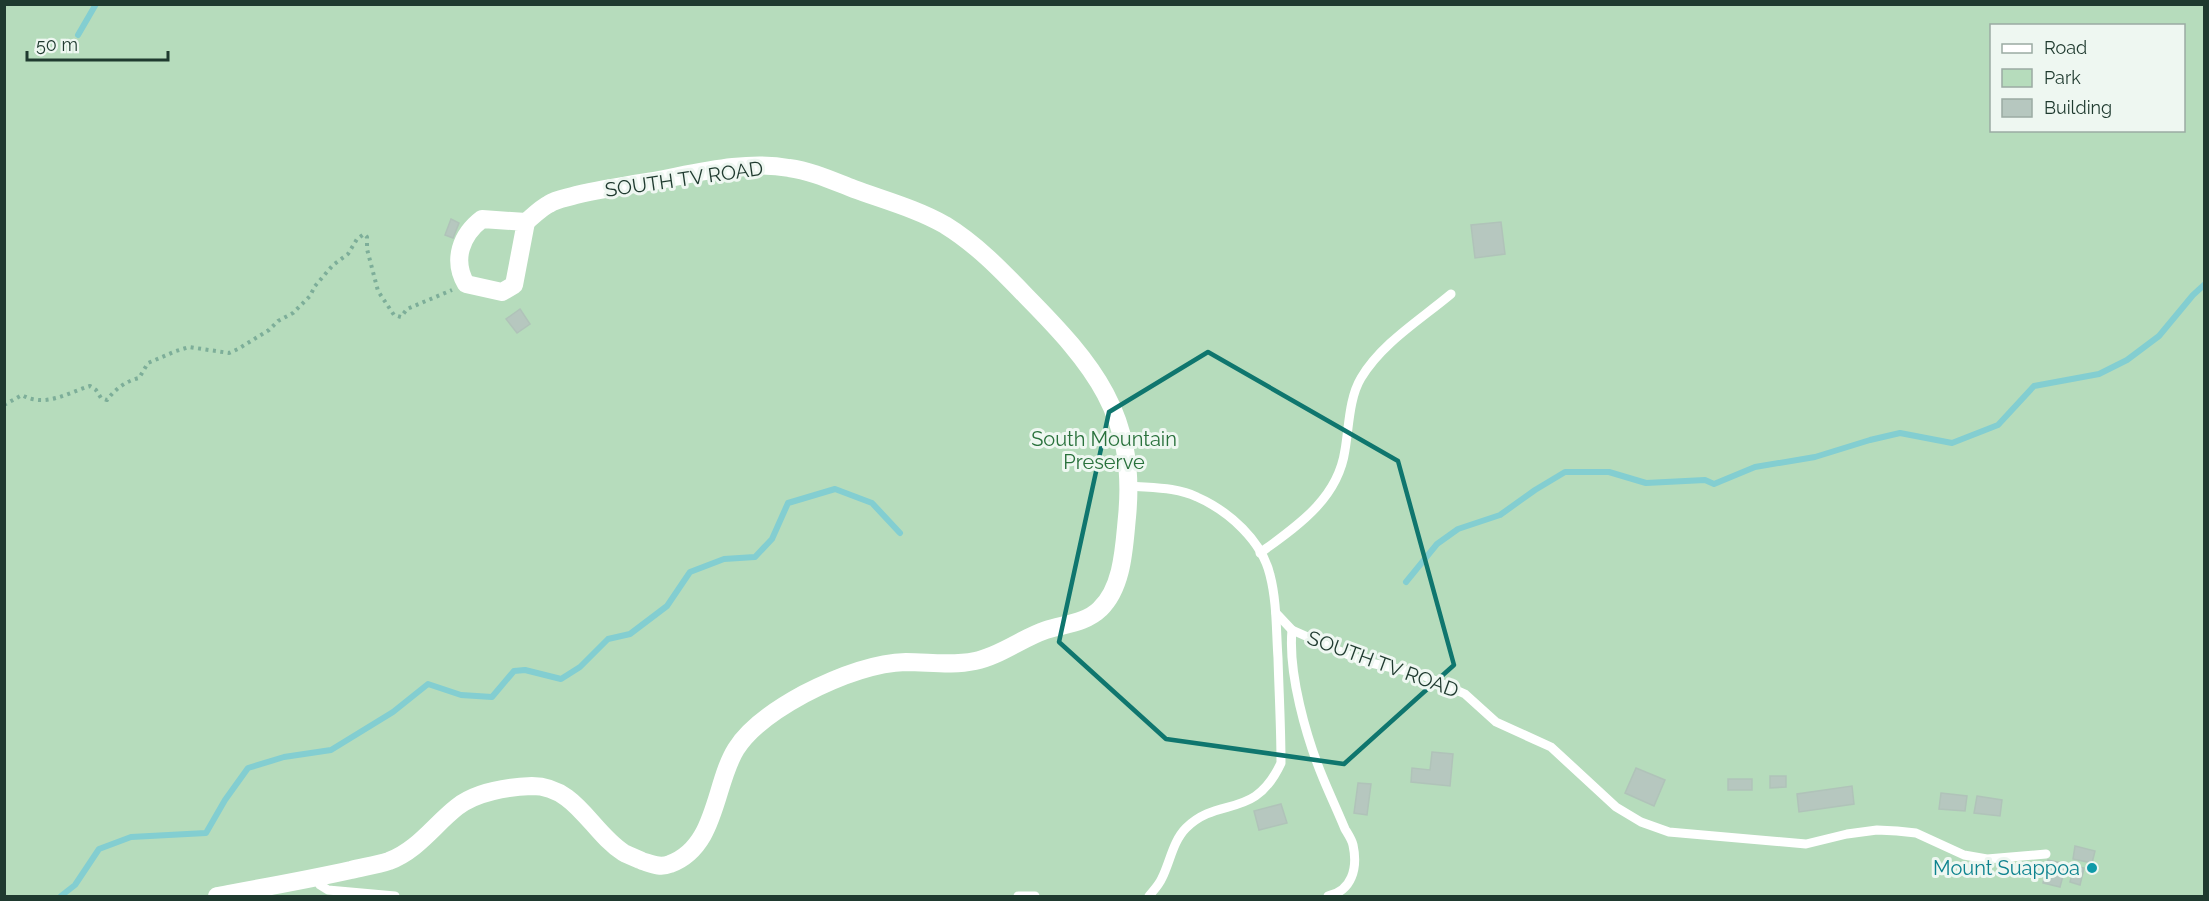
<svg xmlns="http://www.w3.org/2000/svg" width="2209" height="901" viewBox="0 0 2209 901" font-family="Raleway,sans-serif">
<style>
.green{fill:#b6dcbc;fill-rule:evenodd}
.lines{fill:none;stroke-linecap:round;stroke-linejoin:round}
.stream{stroke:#83ced1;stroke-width:6}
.building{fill:#b6c7bf;stroke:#b0c3b9;stroke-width:1.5}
.path{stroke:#7dae99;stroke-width:4;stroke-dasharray:3 4.5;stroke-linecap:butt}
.lane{stroke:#fff;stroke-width:9}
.street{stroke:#fff;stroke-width:18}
.marked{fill:none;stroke:#0f766e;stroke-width:4.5;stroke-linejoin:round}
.culture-dot{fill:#0f9aa8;stroke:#eef7f1;stroke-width:2}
.labels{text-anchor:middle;stroke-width:6;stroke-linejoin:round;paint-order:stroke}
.street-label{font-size:20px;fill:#1f3a2f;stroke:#eef7f1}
.park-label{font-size:20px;fill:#29713c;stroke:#eef7f1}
.culture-label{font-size:20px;fill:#0d838f;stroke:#eef7f1;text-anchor:end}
</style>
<rect width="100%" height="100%" fill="#deeae3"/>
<path class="green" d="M5,5h2199v891h-2199zM1992,26h192v104h-192z"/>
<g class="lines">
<g class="stream">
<polyline points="78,35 96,4"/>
<polyline points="1406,582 1437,544 1458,529 1500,515 1535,490 1565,472 1609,472 1646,483 1705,480 1714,484 1755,467 1815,457 1870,440 1900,433 1952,443 1998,425 2034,386 2099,374 2127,360 2159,336 2193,295 2204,285"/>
<polyline points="61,896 75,885 99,849 131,837 206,833 225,800 248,768 284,757 331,750 393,712 428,684 461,695 492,697 514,671 525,670 561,679 580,667 608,639 630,634 667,606 690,572 724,559 755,557 772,539 788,503 835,489 872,503 900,533"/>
</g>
</g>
<g class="building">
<polygon points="451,219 459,223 453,238 445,235"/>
<polygon points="1501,222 1505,254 1475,258 1471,225"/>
<polygon points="520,309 530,324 517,333 506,319"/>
<polygon points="1432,752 1453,754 1450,786 1411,782 1412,768 1430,770"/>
<polygon points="1636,768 1665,780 1654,806 1625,793"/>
<polygon points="1770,776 1786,776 1786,787 1770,788"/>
<rect x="1728" y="779" width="24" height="11"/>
<polygon points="1358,783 1371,784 1367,815 1354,813"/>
<polygon points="1852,786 1854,804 1799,812 1797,794"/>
<polygon points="1941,793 1967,796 1965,811 1939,809"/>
<polygon points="1977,796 2002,800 2000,816 1974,813"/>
<polygon points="1281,804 1287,823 1259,830 1254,811"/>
<polygon points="2075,846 2095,851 2092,863 2073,859"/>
<polygon points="2048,860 2066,864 2060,887 2043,883"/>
<polygon points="2074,866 2084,868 2080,885 2070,882"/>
</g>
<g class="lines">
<path class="path" d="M4,405l18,-10c23,13 45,-2 68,-9l6,4 5,8 6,2c8,-11 19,-19 32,-22l9,-15 28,-12 13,-4 40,6 9,-4 31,-19 9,-9 15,-8 17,-17 5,-10 18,-21 15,-11 9,-15 7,-5 3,3v12l11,42 16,24 7,2 6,-8 45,-19"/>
<g class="lane">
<path d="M1130,486c22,2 47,1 67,11 32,14 65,44 73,78 7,27 6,55 8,83 1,35 3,70 3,105 -27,58 -61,32 -95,65 -13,13 -16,34 -24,50 -3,7 -9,13 -13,18"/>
<path d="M1260,553c37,-27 78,-54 85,-103 4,-23 4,-52 16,-72 21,-35 59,-58 90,-84"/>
<polyline points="1276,613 1292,630 1362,661 1420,674 1465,694 1496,722 1551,747 1616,807 1641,822 1669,832 1806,844 1847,834 1877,830 1897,831 1916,833 1964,855 1987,859 2046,854"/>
<path d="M1292,630c-4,43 14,107 31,148 7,17 15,34 22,51 3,5 7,11 8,16 5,23 -1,46 -25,51"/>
<polyline points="316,878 320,885 328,890 395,896"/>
<polyline points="1018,896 1035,896"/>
</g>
<g class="street">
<path d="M482,219l44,3 -12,63 -12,7 -36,-8c-14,-24 -5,-49 16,-65z"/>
<path d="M217,896c44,-8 89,-16 134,-26 12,-3 26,-5 38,-9 29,-11 45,-36 68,-54 19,-15 51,-20 75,-21 44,0 59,46 92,67 1,1 17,7 18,8 10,3 18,7 28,3 47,-17 44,-80 66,-115 15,-24 44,-42 68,-55 31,-16 67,-31 102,-32 23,0 46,4 69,-1 25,-5 47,-23 71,-31 18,-6 40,-7 54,-21 23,-22 24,-62 27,-92 10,-102 -34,-153 -101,-221 -25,-26 -50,-52 -81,-71 -28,-16 -61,-25 -91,-36 -21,-8 -42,-18 -65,-21 -44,-8 -92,5 -136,13 -25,4 -51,8 -77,14 -9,3 -19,4 -27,9 -8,4 -16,12 -23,18"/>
</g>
</g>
<path class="marked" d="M1208,352l190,109 56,204 -110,99 -178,-25 -107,-97 50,-230z"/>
<circle class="culture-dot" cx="2092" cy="868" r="6"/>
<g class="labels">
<g class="street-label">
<text transform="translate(684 179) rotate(-8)" y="7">SOUTH TV ROAD</text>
<text transform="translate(1383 664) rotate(20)" y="7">SOUTH TV ROAD</text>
</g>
<g class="park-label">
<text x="1104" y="446">South Mountain<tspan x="1104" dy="23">Preserve</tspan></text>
</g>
<g class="culture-label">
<text x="2080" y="875">Mount Suappoa</text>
</g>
</g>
<rect width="2209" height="901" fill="none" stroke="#1f3a2f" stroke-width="12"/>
<rect x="1990" y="24" width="195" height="108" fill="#eef7f1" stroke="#9baba3" stroke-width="1.5"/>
<rect x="2002" y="44" width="30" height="9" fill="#ffffff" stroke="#9baba3" stroke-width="1.5"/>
<text x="2044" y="54" font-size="18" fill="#1f3a2f">Road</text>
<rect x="2002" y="69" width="30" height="18" fill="#b6dcbc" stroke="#9baba3" stroke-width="1.5"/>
<text x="2044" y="84" font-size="18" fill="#1f3a2f">Park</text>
<rect x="2002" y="99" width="30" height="18" fill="#b6c7bf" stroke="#9baba3" stroke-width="1.5"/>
<text x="2044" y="114" font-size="18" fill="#1f3a2f">Building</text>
<path d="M27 51v9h141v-9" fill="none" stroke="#1f3a2f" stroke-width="3"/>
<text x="36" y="51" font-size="18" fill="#1f3a2f" stroke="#eef7f1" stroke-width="4.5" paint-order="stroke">50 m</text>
</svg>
